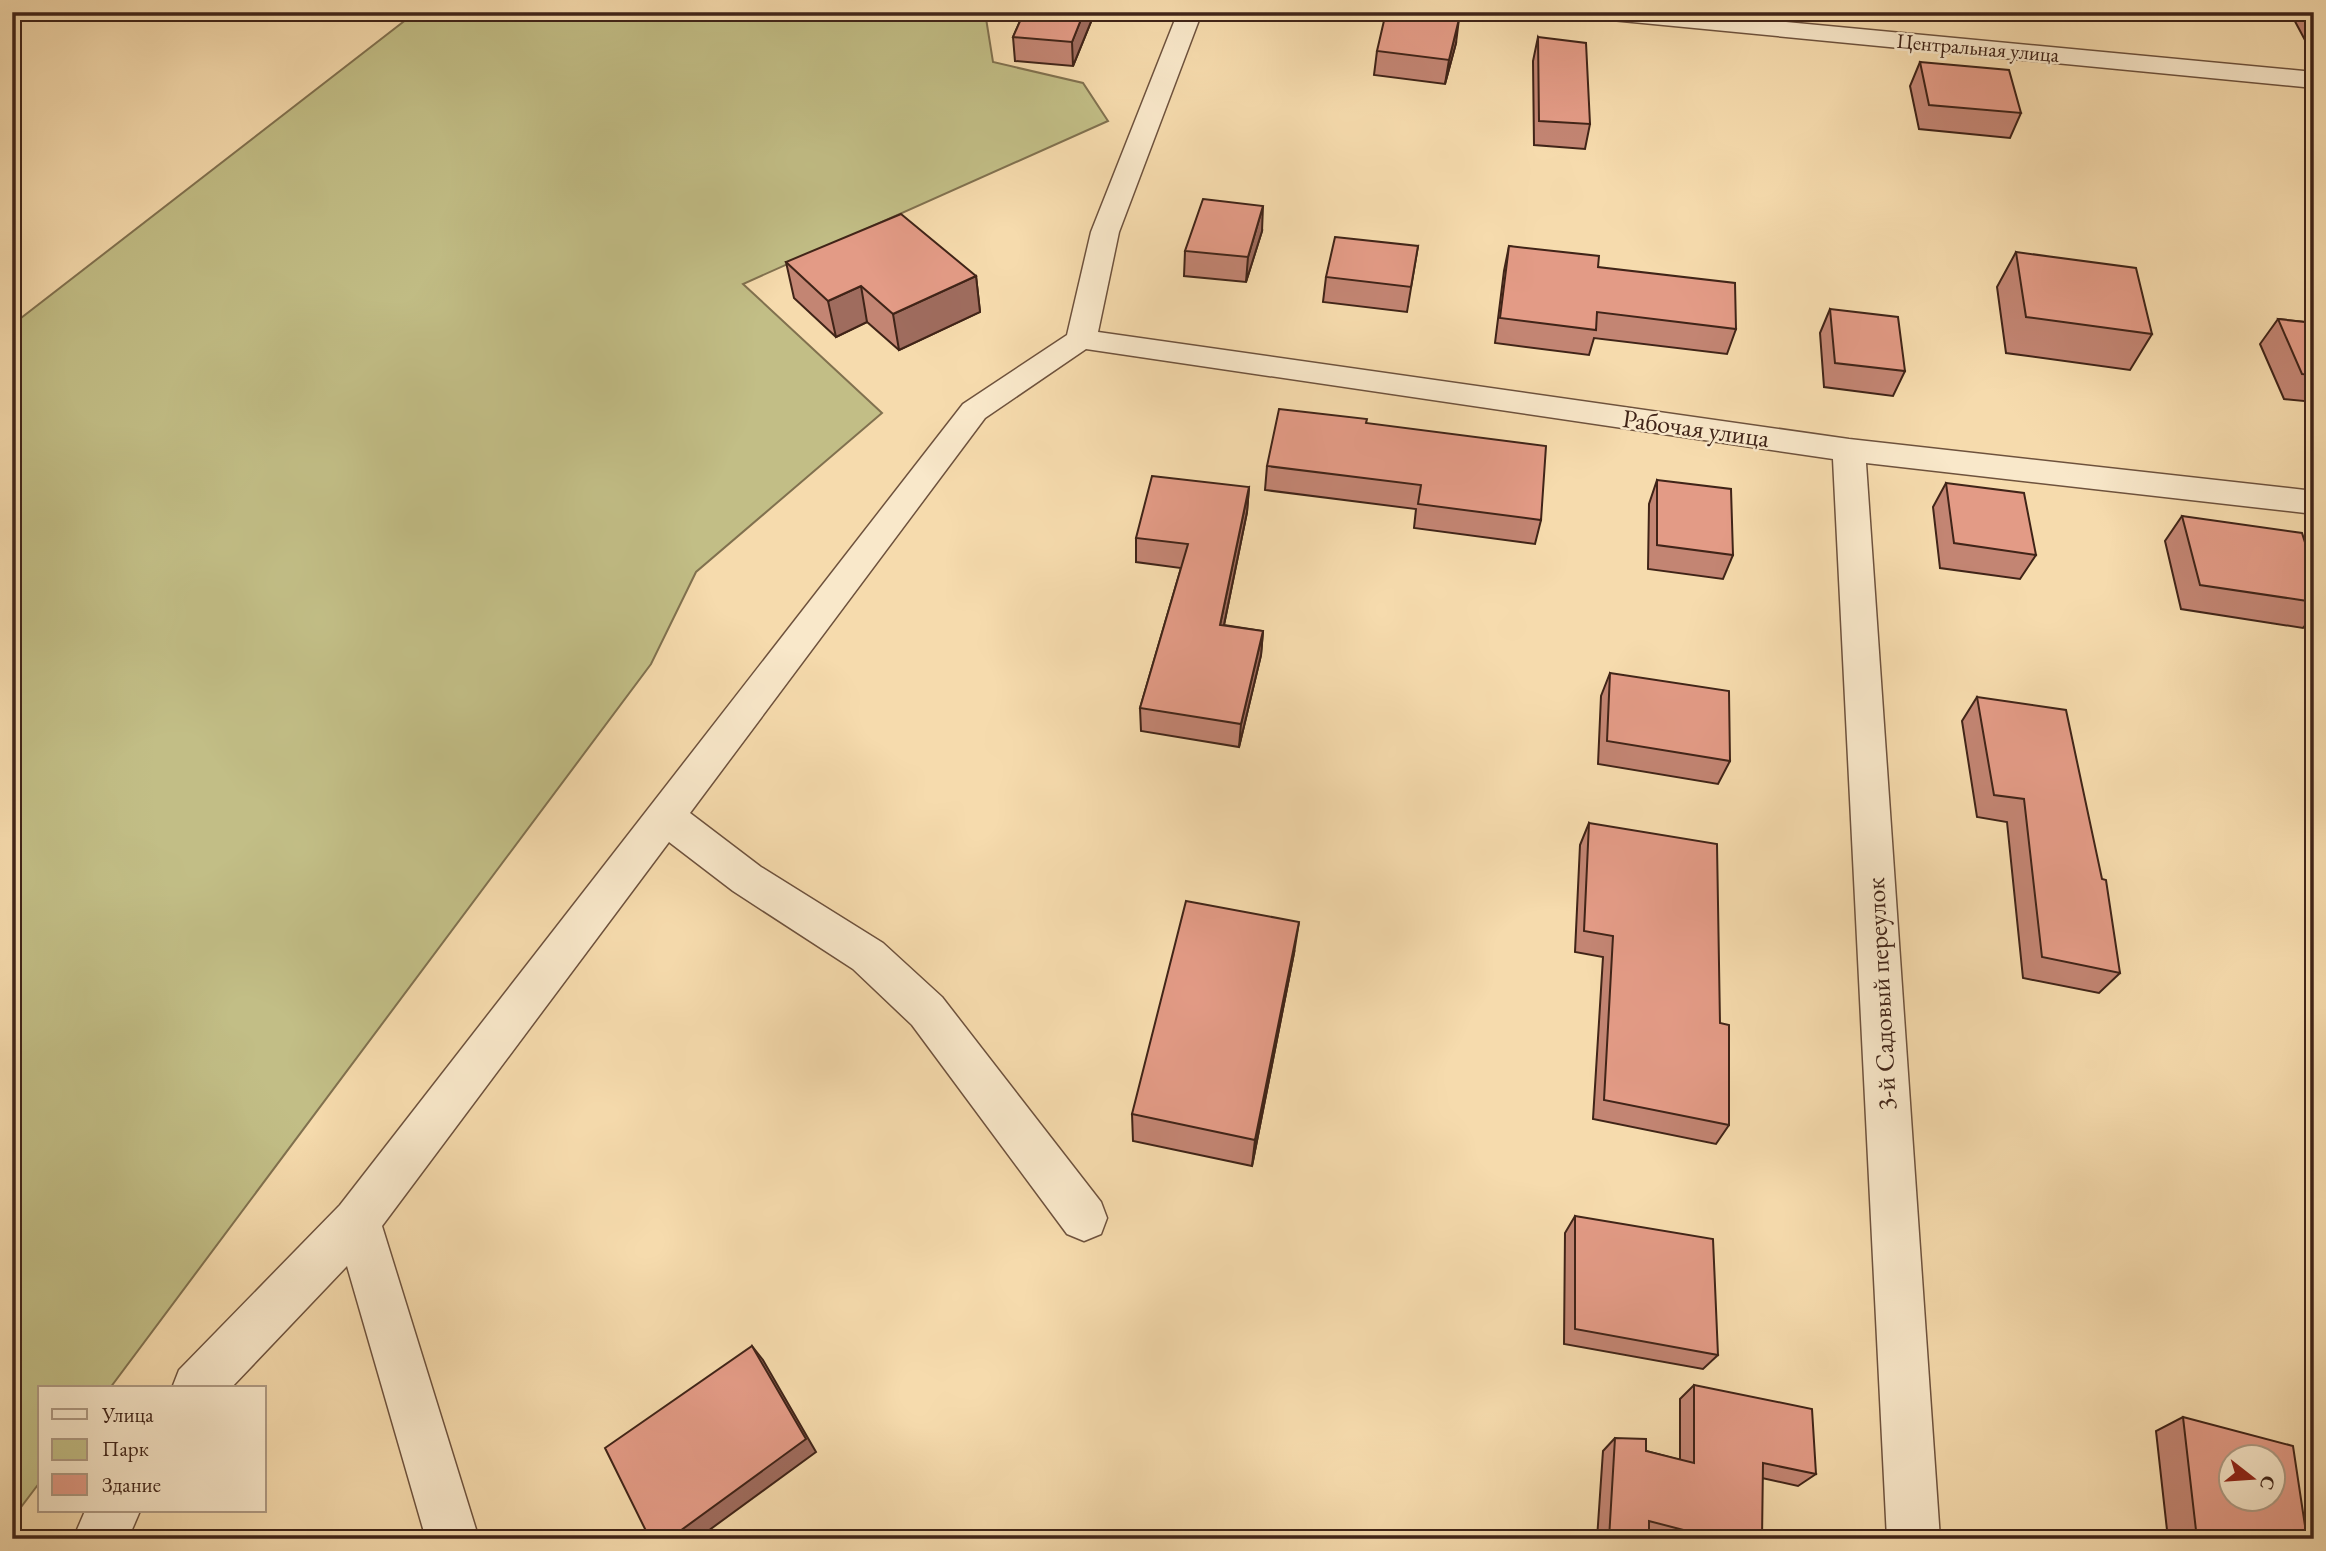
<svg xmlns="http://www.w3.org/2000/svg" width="2326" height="1551" viewBox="0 0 2326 1551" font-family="'EB Garamond',serif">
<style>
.green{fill:#c2be86;stroke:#81714f;stroke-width:2}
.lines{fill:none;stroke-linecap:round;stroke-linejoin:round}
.minor-casing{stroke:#6e523d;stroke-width:3}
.minor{fill:#f9e8ca;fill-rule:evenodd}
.wall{fill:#c38573;stroke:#402418;stroke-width:2}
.shaded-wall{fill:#9f6c5e;stroke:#402418;stroke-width:2}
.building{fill:#e39b86;stroke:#402418;stroke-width:2;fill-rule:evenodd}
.labels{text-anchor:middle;stroke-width:5;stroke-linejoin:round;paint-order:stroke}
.far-street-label{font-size:21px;fill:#402418;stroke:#f9e8ca}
.street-label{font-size:26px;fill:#402418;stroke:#f9e8ca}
</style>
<rect width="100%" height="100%" fill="#f6dbad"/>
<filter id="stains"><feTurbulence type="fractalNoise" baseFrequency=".00286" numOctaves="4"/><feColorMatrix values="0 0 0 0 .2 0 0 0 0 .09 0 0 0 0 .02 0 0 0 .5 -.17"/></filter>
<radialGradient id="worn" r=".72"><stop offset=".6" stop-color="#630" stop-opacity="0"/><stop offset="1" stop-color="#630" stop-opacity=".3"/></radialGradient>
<polygon class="green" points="416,12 985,12 993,62 1083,83 1108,121 743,284 882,413 696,572 651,664 110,1388 40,1388 40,1482 12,1519 12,325"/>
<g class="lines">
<g class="minor-casing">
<g id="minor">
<polygon points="1178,12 1202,12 1119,232 1098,332 1849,439 2314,491 2314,514 1866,463 1940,1539 1887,1539 1833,459 1086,349 985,418 690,813 761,867 883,943 942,997 1101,1202 1107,1218 1101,1234 1084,1241 1067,1234 912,1025 853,969 733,891 669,842 382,1226 479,1539 426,1539 347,1266 231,1388 172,1388 179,1370 340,1205 963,404 1067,335 1091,232"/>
<polygon points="1589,12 1679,12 2314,72 2314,88 1601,19 1593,17"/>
<polygon points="85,1511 140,1511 128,1539 73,1539"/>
</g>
</g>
<use href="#minor" class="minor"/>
</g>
<g class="wall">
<polygon points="1024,12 1095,12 1073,66 1015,61 1013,37"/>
<polygon points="2290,12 2314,12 2314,57"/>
<polygon points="1538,37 1590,124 1585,149 1534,145 1533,61"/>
<polygon points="1456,43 1445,84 1374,75 1377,51"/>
<polygon points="1920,62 2021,113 2010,138 1919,129 1910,86"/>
<polygon points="1262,231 1246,282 1184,276 1185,251"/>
<polygon points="1418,246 1407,312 1323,302 1326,277"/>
<polygon points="1509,246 1598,267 1736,329 1727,354 1594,338 1589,355 1495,343 1504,271"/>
<polygon points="2016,252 2152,334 2130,370 2006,353 1997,287"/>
<polygon points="786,262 976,276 980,312 899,350 867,322 836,337 794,298"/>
<polygon points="1830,309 1905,371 1893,396 1824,387 1820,333"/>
<polygon points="2278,319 2314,323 2314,402 2284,399 2260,344"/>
<polygon points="1366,423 1541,520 1535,544 1414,528 1416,509 1265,490 1267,466"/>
<polygon points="1657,480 1733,555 1723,579 1648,569 1649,504"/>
<polygon points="1946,483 2036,555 2020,579 1940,568 1933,507"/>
<polygon points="1249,487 1247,512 1224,625 1263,631 1261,655 1239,747 1141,731 1140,708 1181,568 1136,562 1136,538"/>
<polygon points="2182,516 2314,571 2314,615 2303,628 2181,609 2165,541"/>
<polygon points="1610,673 1730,761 1718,784 1598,764 1601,696"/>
<polygon points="1977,697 2120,973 2099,993 2023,978 2007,822 1977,817 1962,721"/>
<polygon points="1589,823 1720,1023 1729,1125 1716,1144 1593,1119 1603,957 1575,952 1580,845"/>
<polygon points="1294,953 1252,1166 1133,1141 1132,1114"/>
<polygon points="1575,1216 1718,1355 1703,1369 1564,1344 1565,1233"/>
<polygon points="1694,1385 1816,1474 1798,1486 1762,1478 1762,1539 1662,1539 1649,1536 1649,1539 1597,1539 1603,1451 1615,1438 1646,1451 1680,1460 1680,1399"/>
<polygon points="2183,1417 2307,1539 2168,1539 2156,1431"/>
</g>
<g class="shaded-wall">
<polygon points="1084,12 1095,12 1073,66 1072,42"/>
<polygon points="1459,19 1456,43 1445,84 1449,60"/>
<polygon points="1263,206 1262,231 1246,282 1248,257"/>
<polygon points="976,276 980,312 899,350 893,314"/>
<polygon points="861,286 867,322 836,337 828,301"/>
<polygon points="1249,487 1247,512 1219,649 1220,625"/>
<polygon points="1263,631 1261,655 1239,747 1241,724"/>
<polygon points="1299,922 1294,953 1252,1166 1255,1140"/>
<polygon points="752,1346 763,1360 816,1452 697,1539 669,1539"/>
</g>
<g class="building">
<polygon points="1024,12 1084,12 1072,42 1013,37"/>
<polygon points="1386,12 1402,12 1459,19 1449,60 1377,51"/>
<polygon points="1538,37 1586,43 1590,124 1539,121"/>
<polygon points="1920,62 2009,70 2021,113 1929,105"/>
<polygon points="1203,199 1263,206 1248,257 1185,251"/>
<polygon points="901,214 976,276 893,314 861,286 828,301 786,262"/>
<polygon points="1335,237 1418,246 1411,287 1326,277"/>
<polygon points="1509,246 1599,256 1598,267 1735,283 1736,329 1597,312 1596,330 1500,318"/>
<polygon points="2016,252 2136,268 2152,334 2026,317"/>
<polygon points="1830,309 1898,317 1905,371 1835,363"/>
<polygon points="2278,319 2314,323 2314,375 2302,374"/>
<polygon points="1279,409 1367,419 1366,423 1546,446 1541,520 1418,504 1421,485 1267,466"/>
<polygon points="1152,476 1249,487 1220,625 1263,631 1241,724 1140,708 1188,544 1136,538"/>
<polygon points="1657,480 1731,489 1733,555 1657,545"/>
<polygon points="1946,483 2024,493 2036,555 1954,543"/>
<polygon points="2182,516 2302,533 2314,571 2314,602 2200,585"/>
<polygon points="1610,673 1729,691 1730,761 1607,741"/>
<polygon points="1977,697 2066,710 2102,879 2106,880 2120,973 2042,957 2024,799 1994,795"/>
<polygon points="1589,823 1717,844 1720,1023 1729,1025 1729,1125 1604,1100 1613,936 1584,931"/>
<polygon points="1186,901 1299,922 1255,1140 1132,1114"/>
<polygon points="1575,1216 1713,1239 1718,1355 1575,1329"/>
<polygon points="752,1346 806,1439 669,1539 650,1539 605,1448"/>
<polygon points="1694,1385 1812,1409 1816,1474 1763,1463 1762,1539 1718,1539 1649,1521 1649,1539 1609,1539 1615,1438 1646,1439 1646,1451 1694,1463"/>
<path d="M2183,1417l110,29 14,93h-110zM2231,1457h42v42h-42z"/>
</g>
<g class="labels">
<g class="far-street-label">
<text transform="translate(1978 48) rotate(5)" y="7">Центральная улица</text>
</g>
<g class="street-label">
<text transform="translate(1696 428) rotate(8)" y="9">Рабочая улица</text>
<text transform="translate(1881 994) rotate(-93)" y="9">3-й Садовый переулок</text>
</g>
</g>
<rect width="2326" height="1551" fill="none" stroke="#f6dbad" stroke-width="42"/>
<rect x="14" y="14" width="2298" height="1523" fill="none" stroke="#402418" stroke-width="3.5"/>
<rect x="21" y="21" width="2284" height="1509" fill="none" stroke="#402418" stroke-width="2"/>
<rect x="38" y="1386" width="228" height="126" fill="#f9e8ca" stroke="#af9a83" stroke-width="2"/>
<rect x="52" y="1409" width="35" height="10" fill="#f9e8ca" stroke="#af9a83" stroke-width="2"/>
<text x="102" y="1422" font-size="21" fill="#402418">Улица</text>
<rect x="52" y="1439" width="35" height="21" fill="#c2be86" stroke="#af9a83" stroke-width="2"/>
<text x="102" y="1456" font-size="21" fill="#402418">Парк</text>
<rect x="52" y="1474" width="35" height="21" fill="#e39b86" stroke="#af9a83" stroke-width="2"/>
<text x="102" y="1492" font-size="21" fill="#402418">Здание</text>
<g transform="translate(2252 1478) rotate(107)"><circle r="33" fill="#f9e8ca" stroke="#af9a83" stroke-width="2"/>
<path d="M0-5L12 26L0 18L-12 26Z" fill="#8f2418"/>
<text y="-10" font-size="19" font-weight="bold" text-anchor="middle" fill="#402418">С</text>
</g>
<rect width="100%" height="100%" filter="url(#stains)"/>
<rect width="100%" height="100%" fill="url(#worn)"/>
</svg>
